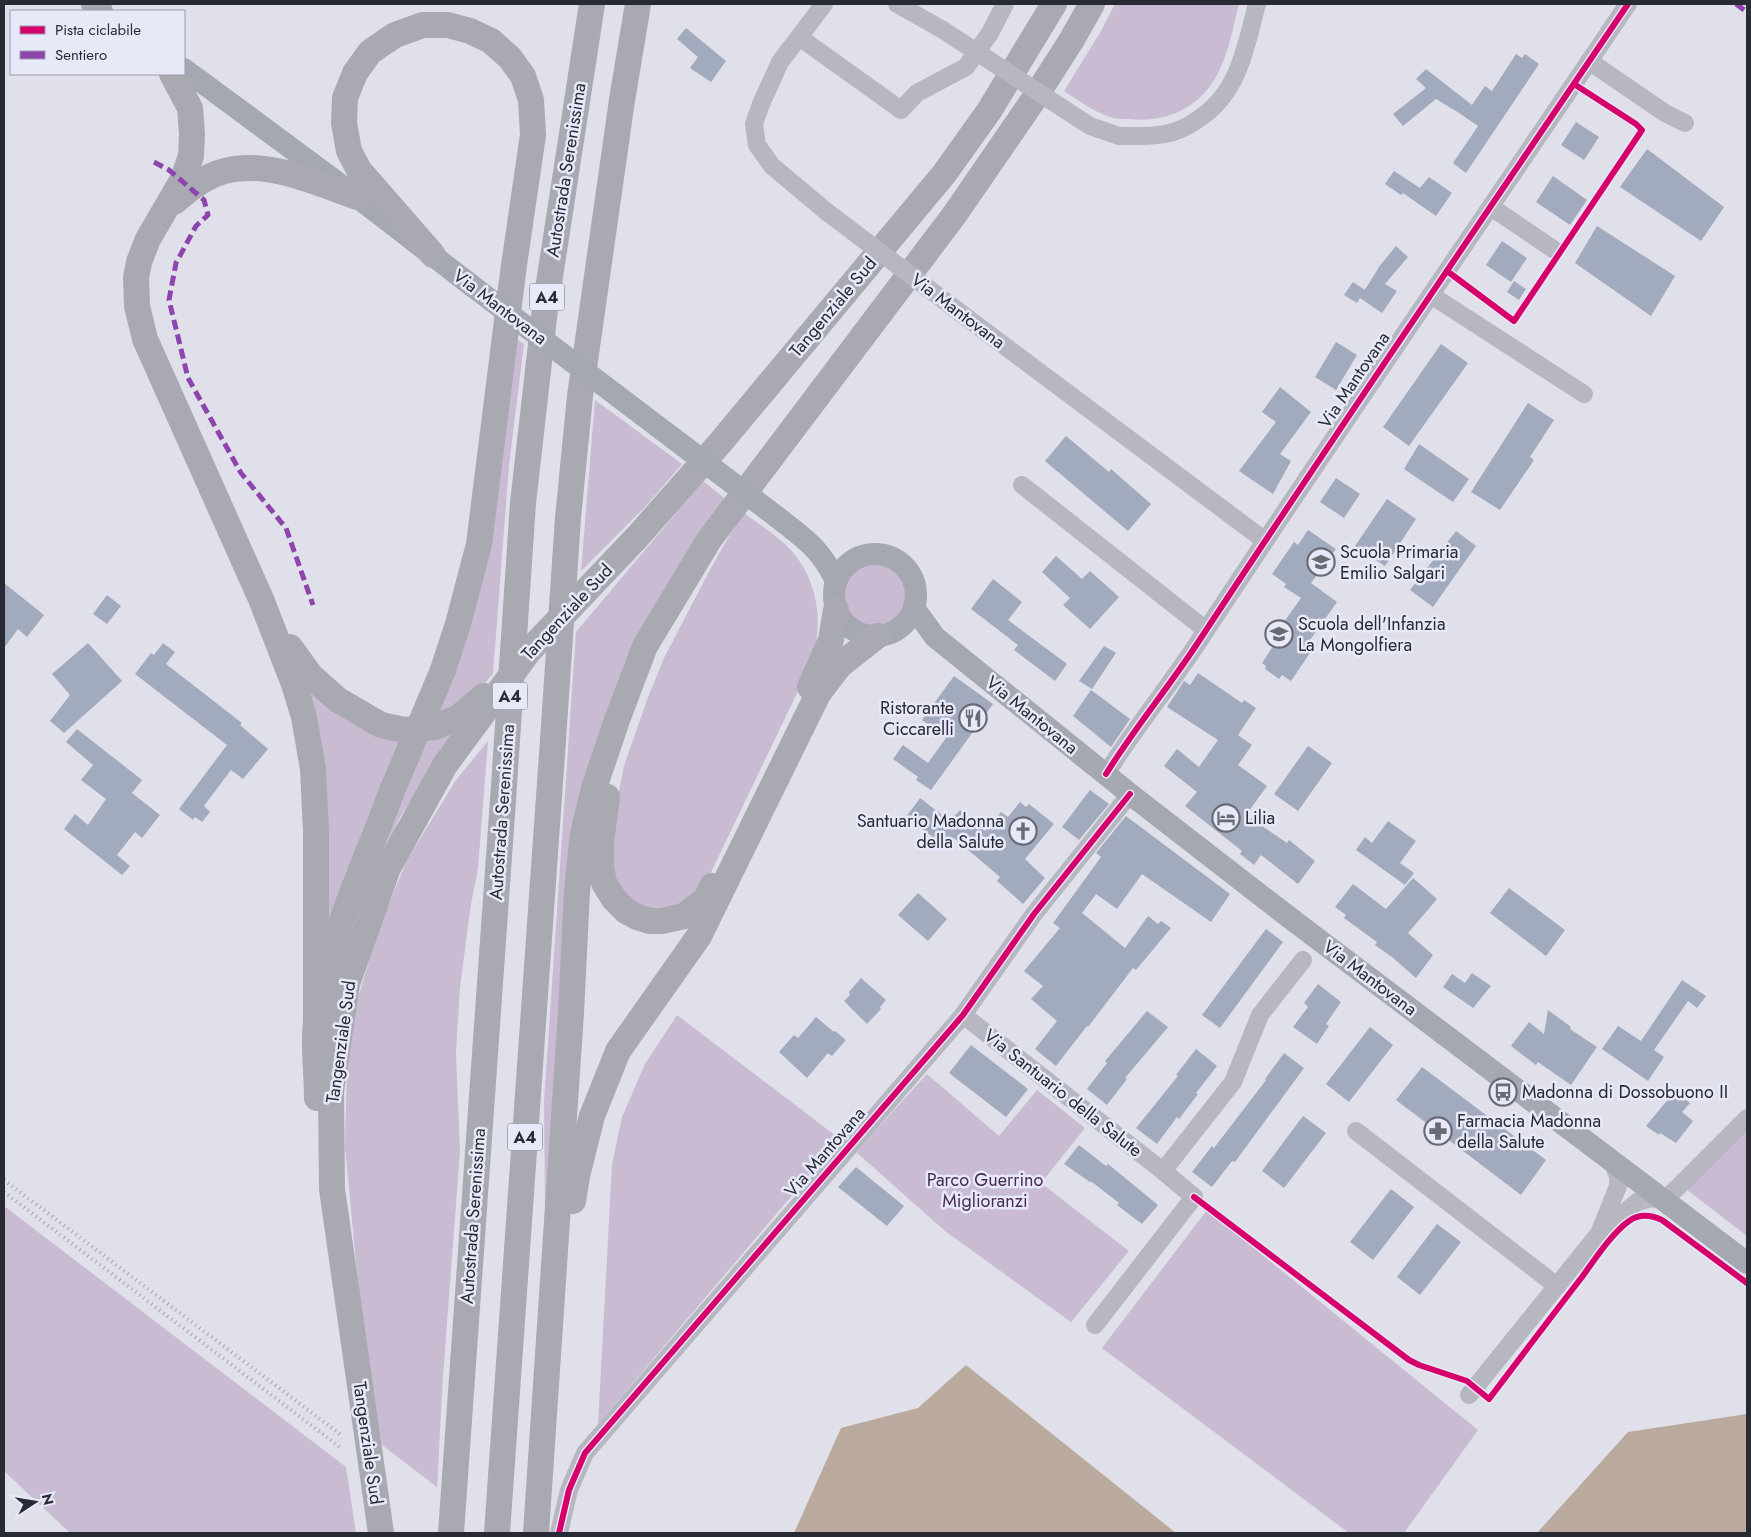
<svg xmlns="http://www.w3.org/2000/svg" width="1751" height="1537" viewBox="0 0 1751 1537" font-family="Jost,sans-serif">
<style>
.green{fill:#c8bbd2}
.water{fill:#baa99d}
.building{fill:#a2aabd}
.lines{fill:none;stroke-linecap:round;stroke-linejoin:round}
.minor{stroke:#b6b7c1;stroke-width:18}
.major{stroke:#a6a8b1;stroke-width:22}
.highway{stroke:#a9a9b2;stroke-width:26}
.rail{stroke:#a1a3ab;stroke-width:4;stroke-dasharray:1 4;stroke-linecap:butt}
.minor-bridge{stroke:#b6b7c1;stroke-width:18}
.major-bridge{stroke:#a6a8b1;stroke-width:22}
.highway-bridge{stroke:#a9a9b2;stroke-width:26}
.quiet{stroke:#8e44ad;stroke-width:5;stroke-dasharray:10 5;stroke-linecap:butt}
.cycleway-casing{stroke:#e7e8f8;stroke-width:9}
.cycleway{stroke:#d6006c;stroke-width:6}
.labels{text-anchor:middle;stroke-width:5;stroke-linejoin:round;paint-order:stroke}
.shield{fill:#e7e8f8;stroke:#61646f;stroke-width:1}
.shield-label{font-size:16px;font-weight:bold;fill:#282b34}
.street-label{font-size:18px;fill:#282b34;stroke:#e7e8f8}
.poi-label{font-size:18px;fill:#282b34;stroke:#e7e8f8;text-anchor:start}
.park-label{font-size:18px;fill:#492d50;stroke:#e7e8f8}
</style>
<rect width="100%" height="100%" fill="#e0e0eb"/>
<g class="green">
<path d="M1115,4h124c-6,23 -10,48 -21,69 -18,35 -51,50 -89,46 -6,0 -13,0 -19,-2 -16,-5 -32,-17 -46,-26l37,-60z"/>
<path d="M514,337l10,7 -15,121 -16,209c-20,23 -30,29 -57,41z"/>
<polygon points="595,400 682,464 645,507 581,571"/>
<polygon points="703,481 728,501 597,753 548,1208 545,1209 544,1102 576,632"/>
<path d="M743,512c14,11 30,21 43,33 32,31 38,76 26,117l-110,229 -35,21 -35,-8 -22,-28 1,-45 13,-65 23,-66 17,-42 48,-92z"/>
<circle cx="874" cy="594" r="33"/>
<polygon points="301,679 406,739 325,950"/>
<polygon points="457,731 400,817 367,891 362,889 429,735"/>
<polygon points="488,741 478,868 470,910 460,988 456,1052 460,1151 443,1376 437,1487 382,1445 362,1325 354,1241 345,1147 347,1066 357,1001 379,928 407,860 456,780"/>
<polygon points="677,1015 840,1139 598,1424 612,1165 622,1117 645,1064"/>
<polygon points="927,1074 999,1136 1037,1090 1085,1128 1041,1183 1129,1251 1071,1322 945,1231 856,1152"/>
<polygon points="1747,1121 1747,1236 1682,1186"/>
<polygon points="4,1206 346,1467 356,1533 70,1533 4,1471"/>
<polygon points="1207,1210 1478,1430 1404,1533 1349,1533 1102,1348"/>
</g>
<g class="water">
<polygon points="966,1365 1176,1533 794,1533 841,1428 918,1408"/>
<polygon points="1747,1414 1747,1533 1537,1533 1628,1432"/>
</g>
<g class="building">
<polygon points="686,28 726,61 711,82 690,68 698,57 677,39"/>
<polygon points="1516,54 1522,58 1525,54 1539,64 1466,173 1453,163 1478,126 1456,111 1436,99 1403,126 1393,114 1426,88 1416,79 1426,69 1472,105 1485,86 1492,91"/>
<polygon points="1576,122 1599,137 1584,160 1561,145"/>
<polygon points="1647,149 1724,207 1701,241 1620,187"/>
<polygon points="1394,171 1420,188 1429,177 1452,193 1436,216 1403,193 1401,195 1385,184"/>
<polygon points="1553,176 1587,200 1570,225 1536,202"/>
<polygon points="1597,226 1675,276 1651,316 1575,263"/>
<polygon points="1502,241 1527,258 1511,282 1486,265"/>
<polygon points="1396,246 1408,257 1385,284 1397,291 1382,313 1360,298 1357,303 1344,295 1353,282 1365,290 1364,291 1378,269 1378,268"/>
<polygon points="1514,281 1526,289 1519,300 1507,292"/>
<polygon points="1336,342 1357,355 1336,390 1315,377"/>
<polygon points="1441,344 1468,363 1409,446 1383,427"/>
<polygon points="1280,387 1311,412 1280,454 1291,461 1273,494 1239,471 1276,422 1262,412"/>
<polygon points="1528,403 1554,420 1530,457 1534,460 1500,510 1471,492"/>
<polygon points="1066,436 1109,472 1111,469 1151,504 1128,531 1045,461"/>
<polygon points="1419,444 1469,479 1453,502 1404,469"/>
<polygon points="1336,478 1360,494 1344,518 1320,502"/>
<polygon points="1387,499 1416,519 1385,566 1355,546"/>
<polygon points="1308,530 1336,549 1311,583 1337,602 1310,640 1316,644 1291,681 1282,675 1279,679 1265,669 1266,666 1262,663 1287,625 1284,622 1301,598 1284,587 1286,584 1272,574 1294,542 1298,545"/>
<polygon points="1456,531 1476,546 1433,607 1410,590"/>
<polygon points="1056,556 1082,579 1090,571 1119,597 1090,629 1063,605 1070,598 1042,572"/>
<polygon points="993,579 1022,602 1008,620 1067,664 1055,681 1014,650 1018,645 971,609"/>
<polygon points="4,583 44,615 27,637 18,629 4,648"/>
<polygon points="107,595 121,606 107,624 93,614"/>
<polygon points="88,643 122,681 64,733 50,721 70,695 52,674"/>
<polygon points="163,643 175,652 166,664 242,723 240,725 268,749 243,779 231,770 204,806 210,812 202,822 195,817 193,820 179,809 227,745 135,674 151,653 154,655"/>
<polygon points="1104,646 1116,653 1092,689 1079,681"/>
<polygon points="1198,673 1242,703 1244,700 1256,708 1238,735 1252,745 1238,765 1267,786 1246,815 1287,843 1289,840 1315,861 1298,884 1261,855 1254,865 1240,854 1242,851 1185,806 1197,792 1164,766 1177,749 1199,767 1218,740 1167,707 1184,681 1190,685"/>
<polygon points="954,676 993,704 931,790 916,780 918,777 893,759 903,745 928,763 946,738 922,720"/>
<polygon points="1091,690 1130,719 1111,747 1073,716"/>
<polygon points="77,729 142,780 132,793 160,815 142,838 135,832 117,855 130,866 122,875 64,829 75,814 88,825 106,799 81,780 93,765 66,742"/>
<polygon points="1308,746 1332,763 1298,811 1274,794"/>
<polygon points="1090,790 1109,804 1079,840 1062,827"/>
<polygon points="920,798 950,821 960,810 985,831 1001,812 1008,817 1020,802 1026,807 1029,804 1054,824 1025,859 1045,878 1023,904 997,881 1000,877 954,838 946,847 906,817"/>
<polygon points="1126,816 1230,894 1211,922 1142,874 1117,909 1096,894 1082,913 1125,948 1148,916 1158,924 1161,921 1171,928 1136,970 1133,968 1088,1027 1087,1026 1056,1066 1035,1049 1057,1021 1031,999 1043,986 1024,971 1060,928 1053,923 1101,857 1096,853"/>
<polygon points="1388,821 1416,841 1400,863 1414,873 1405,885 1356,850 1365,837 1372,843"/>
<polygon points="1413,878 1437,899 1408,933 1433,955 1416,978 1392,957 1375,945 1377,942 1344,918 1346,915 1335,907 1353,884 1386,909"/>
<polygon points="1509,888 1565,930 1546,956 1490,913"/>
<polygon points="918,893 947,919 928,941 898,915"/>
<polygon points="1266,929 1283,942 1220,1028 1202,1015"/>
<polygon points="1472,973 1491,986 1473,1008 1443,987 1452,974 1465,983"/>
<polygon points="861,978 886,1000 880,1007 881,1009 867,1024 844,1001 850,995 849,992"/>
<polygon points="1682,980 1706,996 1697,1008 1688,1001 1654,1050 1664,1057 1648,1081 1602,1049 1618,1026 1641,1041"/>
<polygon points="1318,984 1341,1002 1326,1024 1329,1026 1317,1044 1293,1027 1308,1007 1304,1003"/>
<polygon points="1548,1010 1571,1027 1570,1029 1597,1047 1571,1085 1538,1062 1536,1065 1511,1046 1529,1022 1544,1034"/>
<polygon points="1147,1011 1168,1027 1125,1078 1127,1079 1107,1105 1087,1089 1107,1063 1105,1061"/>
<polygon points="816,1017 834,1032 835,1031 846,1040 832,1056 828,1053 807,1078 779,1052 794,1035 798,1038"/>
<polygon points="1370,1027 1393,1045 1349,1102 1326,1084"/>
<polygon points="971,1045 1028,1089 1006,1117 949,1073"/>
<polygon points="1196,1049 1217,1066 1196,1093 1198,1094 1179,1119 1177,1117 1157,1144 1136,1128 1178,1076 1176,1075"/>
<polygon points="1284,1053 1304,1068 1235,1162 1232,1161 1212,1187 1192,1172 1212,1146 1214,1148 1266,1080 1265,1079"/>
<polygon points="1422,1067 1546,1160 1521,1195 1396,1100"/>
<polygon points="1675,1091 1690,1103 1682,1112 1693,1121 1676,1143 1660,1133 1659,1135 1646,1126"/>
<polygon points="1303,1116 1326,1133 1284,1188 1262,1171"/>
<polygon points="1079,1145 1106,1166 1108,1164 1158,1205 1142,1224 1117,1205 1119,1203 1092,1182 1090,1182 1064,1164"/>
<polygon points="856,1167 904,1206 887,1226 838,1187"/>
<polygon points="1391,1189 1414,1207 1373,1260 1350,1242"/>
<polygon points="1437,1224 1461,1242 1420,1295 1397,1277"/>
</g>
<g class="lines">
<g class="minor">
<polyline points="824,4 780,62 761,104 754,124 757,145 772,166 827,212"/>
<polyline points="897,4 943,30"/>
<polyline points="799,37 901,110 917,93 966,67 990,33 1005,4"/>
<polyline points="1589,61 1665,113 1685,123"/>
<path d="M1119,136c15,0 31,1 46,-2 13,-2 24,-8 35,-16 39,-26 46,-72 57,-114"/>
<polyline points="1491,207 1553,249"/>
<polyline points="1431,295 1584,394"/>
<polyline points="962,314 1264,540"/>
<polyline points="1022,485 1206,630"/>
<path d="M1106,774c28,-45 62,-86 91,-130 141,-215 287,-427 431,-640"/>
<polyline points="963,1015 1163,1171 1194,1197 1095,1325"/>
<polyline points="1356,1131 1557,1286"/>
<polyline points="1163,1171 1233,1082 1260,1015 1303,960"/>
<polyline points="1600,1231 1618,1186 1618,1177 1612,1160"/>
<polyline points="1469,1395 1597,1236 1637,1202 1651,1198 1665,1200 1747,1118"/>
<polyline points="559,1533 569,1490 585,1453 963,1015 1034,914 1130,794"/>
</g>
<g class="major">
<polyline points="92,4 102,11"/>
<polyline points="184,69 357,197 471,285"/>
<path d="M777,517c28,22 43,31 59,64"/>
<circle cx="875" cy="595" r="41"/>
<polyline points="914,608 935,637 1130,794 1290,918 1747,1263"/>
</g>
<g class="highway">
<polyline points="172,74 190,108 192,134 191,156 183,179 148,239 139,262 136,278 137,306 145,339 261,599 294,684 304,717 313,769 316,831 316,1023"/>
<path d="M174,202c10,-8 20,-17 31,-23 47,-27 106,2 152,18"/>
<polyline points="433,255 359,170 349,151 344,123 345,98 355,73 370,52 395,35 423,25 448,25 470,31 491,41 510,58 523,76 531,100 533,135 514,265 479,544 458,624 443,670"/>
<polyline points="568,518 580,396 622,100 638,4"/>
<polyline points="517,592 523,503 545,309 592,4"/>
<polyline points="290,647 311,676 338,700 381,725 405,730 434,727 458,718 484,696"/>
<polyline points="810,687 831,640 836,610"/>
<polyline points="607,797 601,842 601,866 604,883 614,899 626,911 637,917 650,921 662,921 684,916 706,899 712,886"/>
<path d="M317,1098c0,-23 -4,-55 -1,-76 11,-81 48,-155 76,-231"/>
<polyline points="573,1201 577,1176 592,1116 618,1051 699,936 818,694 840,665 877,636"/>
<polyline points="381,1533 332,1189 331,1091 347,984 388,868 445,765 529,651 639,535 720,443 944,174 989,111 1054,4"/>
<polyline points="451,1533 503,800"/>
<polyline points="497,1533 553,740"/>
<polyline points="536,1533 571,1013 577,892 583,834 594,788 617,720 645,646 709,540 955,214 1032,102 1071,41 1092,4"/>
</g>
<g class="rail">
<polyline points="4,1180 341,1435"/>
<polyline points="4,1192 341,1448"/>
</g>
<g class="minor-bridge">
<polyline points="943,30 1090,126 1119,136"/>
<polyline points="827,212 962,314"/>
</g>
<polyline class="major-bridge" points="471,285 777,517"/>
<g class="highway-bridge">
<polyline points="553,740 568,518"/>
<polyline points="392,791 443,670"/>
<polyline points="503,800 517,592"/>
</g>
<g class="quiet">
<polyline points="1736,4 1747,12"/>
<polyline points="154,162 169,170 204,200 208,215 196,226 176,263 169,300 188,378 241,473 286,528 313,605"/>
</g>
<g class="cycleway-casing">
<g id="cycleway">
<polyline points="1447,271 1514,321 1642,130 1636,124 1574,84"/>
<path d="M1106,774c28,-45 62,-86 91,-130 141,-215 287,-427 431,-640"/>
<path d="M1194,1197l215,163 10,5 48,16 22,18c31,-41 62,-82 93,-122 13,-18 30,-44 47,-56 11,-8 22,-6 33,-1l85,63"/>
<polyline points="559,1533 569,1490 585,1453 963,1015 1034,914 1130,794"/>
</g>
</g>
<use href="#cycleway" class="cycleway"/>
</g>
<defs>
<g id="school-ring" transform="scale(1.4375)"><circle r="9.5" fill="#e7e8f8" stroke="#686a74" stroke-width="1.5"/><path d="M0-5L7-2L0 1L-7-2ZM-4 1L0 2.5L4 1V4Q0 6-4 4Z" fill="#686a74"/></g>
<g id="restaurant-ring" transform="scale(1.4375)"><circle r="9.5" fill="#e7e8f8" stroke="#686a74" stroke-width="1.5"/><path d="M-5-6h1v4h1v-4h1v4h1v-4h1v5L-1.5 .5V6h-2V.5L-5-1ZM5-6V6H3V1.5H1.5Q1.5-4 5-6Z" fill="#686a74"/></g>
<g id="hotel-ring" transform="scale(1.4375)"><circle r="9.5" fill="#e7e8f8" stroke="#686a74" stroke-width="1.5"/><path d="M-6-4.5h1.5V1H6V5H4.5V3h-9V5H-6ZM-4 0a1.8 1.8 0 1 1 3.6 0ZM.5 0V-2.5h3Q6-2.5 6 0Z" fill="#686a74"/></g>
<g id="church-ring" transform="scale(1.4375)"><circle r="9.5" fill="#e7e8f8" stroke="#686a74" stroke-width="1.5"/><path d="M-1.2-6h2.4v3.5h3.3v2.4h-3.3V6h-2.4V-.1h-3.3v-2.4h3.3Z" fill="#686a74"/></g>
<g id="bus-ring" transform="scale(1.4375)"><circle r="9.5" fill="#e7e8f8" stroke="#686a74" stroke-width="1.5"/><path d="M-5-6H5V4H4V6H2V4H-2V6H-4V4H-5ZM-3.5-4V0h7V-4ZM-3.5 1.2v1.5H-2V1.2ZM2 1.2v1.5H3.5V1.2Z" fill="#686a74"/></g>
<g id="pharmacy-ring" transform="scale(1.4375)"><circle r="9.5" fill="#e7e8f8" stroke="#686a74" stroke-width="1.5"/><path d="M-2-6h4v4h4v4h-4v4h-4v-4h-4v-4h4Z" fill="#686a74"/></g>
</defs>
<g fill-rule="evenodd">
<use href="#school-ring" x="1321" y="562"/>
<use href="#school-ring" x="1279" y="634"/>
<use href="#restaurant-ring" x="973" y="718"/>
<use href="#hotel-ring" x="1226" y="818"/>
<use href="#church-ring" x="1023" y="831"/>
<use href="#bus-ring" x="1503" y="1092"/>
<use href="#pharmacy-ring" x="1438" y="1131"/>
</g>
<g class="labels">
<g class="shield">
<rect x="529.5" y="283.5" width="35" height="27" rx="4"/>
<rect x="492.5" y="682.5" width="35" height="27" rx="4"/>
<rect x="507.5" y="1123.5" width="35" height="27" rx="4"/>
</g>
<g class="shield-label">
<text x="547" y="303">A4</text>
<text x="510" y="702">A4</text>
<text x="525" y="1143">A4</text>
</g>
<g class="street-label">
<text transform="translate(566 170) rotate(-81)" y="6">Autostrada Serenissima</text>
<text transform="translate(500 307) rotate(37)" y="6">Via Mantovana</text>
<text transform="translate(833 307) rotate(-50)" y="6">Tangenziale Sud</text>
<text transform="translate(958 311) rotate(37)" y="6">Via Mantovana</text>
<text transform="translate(1354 380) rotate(-56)" y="6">Via Mantovana</text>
<text transform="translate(567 612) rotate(-47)" y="6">Tangenziale Sud</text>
<text transform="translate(1032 715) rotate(39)" y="6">Via Mantovana</text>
<text transform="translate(502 812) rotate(-86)" y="6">Autostrada Serenissima</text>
<text transform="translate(1370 978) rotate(37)" y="6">Via Mantovana</text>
<text transform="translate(341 1042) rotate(-82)" y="6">Tangenziale Sud</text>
<text transform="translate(1063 1093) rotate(38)" y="6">Via Santuario della Salute</text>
<text transform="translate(825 1152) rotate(-49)" y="6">Via Mantovana</text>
<text transform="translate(473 1216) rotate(-86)" y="6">Autostrada Serenissima</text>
<text transform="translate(368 1443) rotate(82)" y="6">Tangenziale Sud</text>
</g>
<g class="poi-label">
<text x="1340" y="558">Scuola Primaria<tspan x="1340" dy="21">Emilio Salgari</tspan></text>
<text x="1298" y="630">Scuola dell'Infanzia<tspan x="1298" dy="21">La Mongolfiera</tspan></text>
<text x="954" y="714" text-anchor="end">Ristorante<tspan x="954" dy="21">Ciccarelli</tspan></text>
<text x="1245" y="824">Lilia</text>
<text x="1004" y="827" text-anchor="end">Santuario Madonna<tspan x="1004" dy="21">della Salute</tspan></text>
<text x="1522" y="1098">Madonna di Dossobuono II</text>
<text x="1457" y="1127">Farmacia Madonna<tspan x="1457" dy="21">della Salute</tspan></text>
</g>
<g class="park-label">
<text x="985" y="1186">Parco Guerrino<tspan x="985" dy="21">Miglioranzi</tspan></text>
</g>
</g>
<rect width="1751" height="1537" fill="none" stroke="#282b34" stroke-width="10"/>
<rect x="10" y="10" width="175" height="65" fill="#e7e8f8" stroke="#9b9caa"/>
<rect x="20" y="26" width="25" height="8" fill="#d6006c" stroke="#9b9caa"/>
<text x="55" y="35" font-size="15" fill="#282b34">Pista ciclabile</text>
<rect x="20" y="51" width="25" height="8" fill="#8e44ad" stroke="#9b9caa"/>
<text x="55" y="60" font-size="15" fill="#282b34">Sentiero</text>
<g transform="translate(35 1502) rotate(78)" stroke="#e7e8f8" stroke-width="4" paint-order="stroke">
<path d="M0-4L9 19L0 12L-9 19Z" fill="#282b34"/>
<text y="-8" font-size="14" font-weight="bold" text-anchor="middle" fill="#282b34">N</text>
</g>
</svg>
